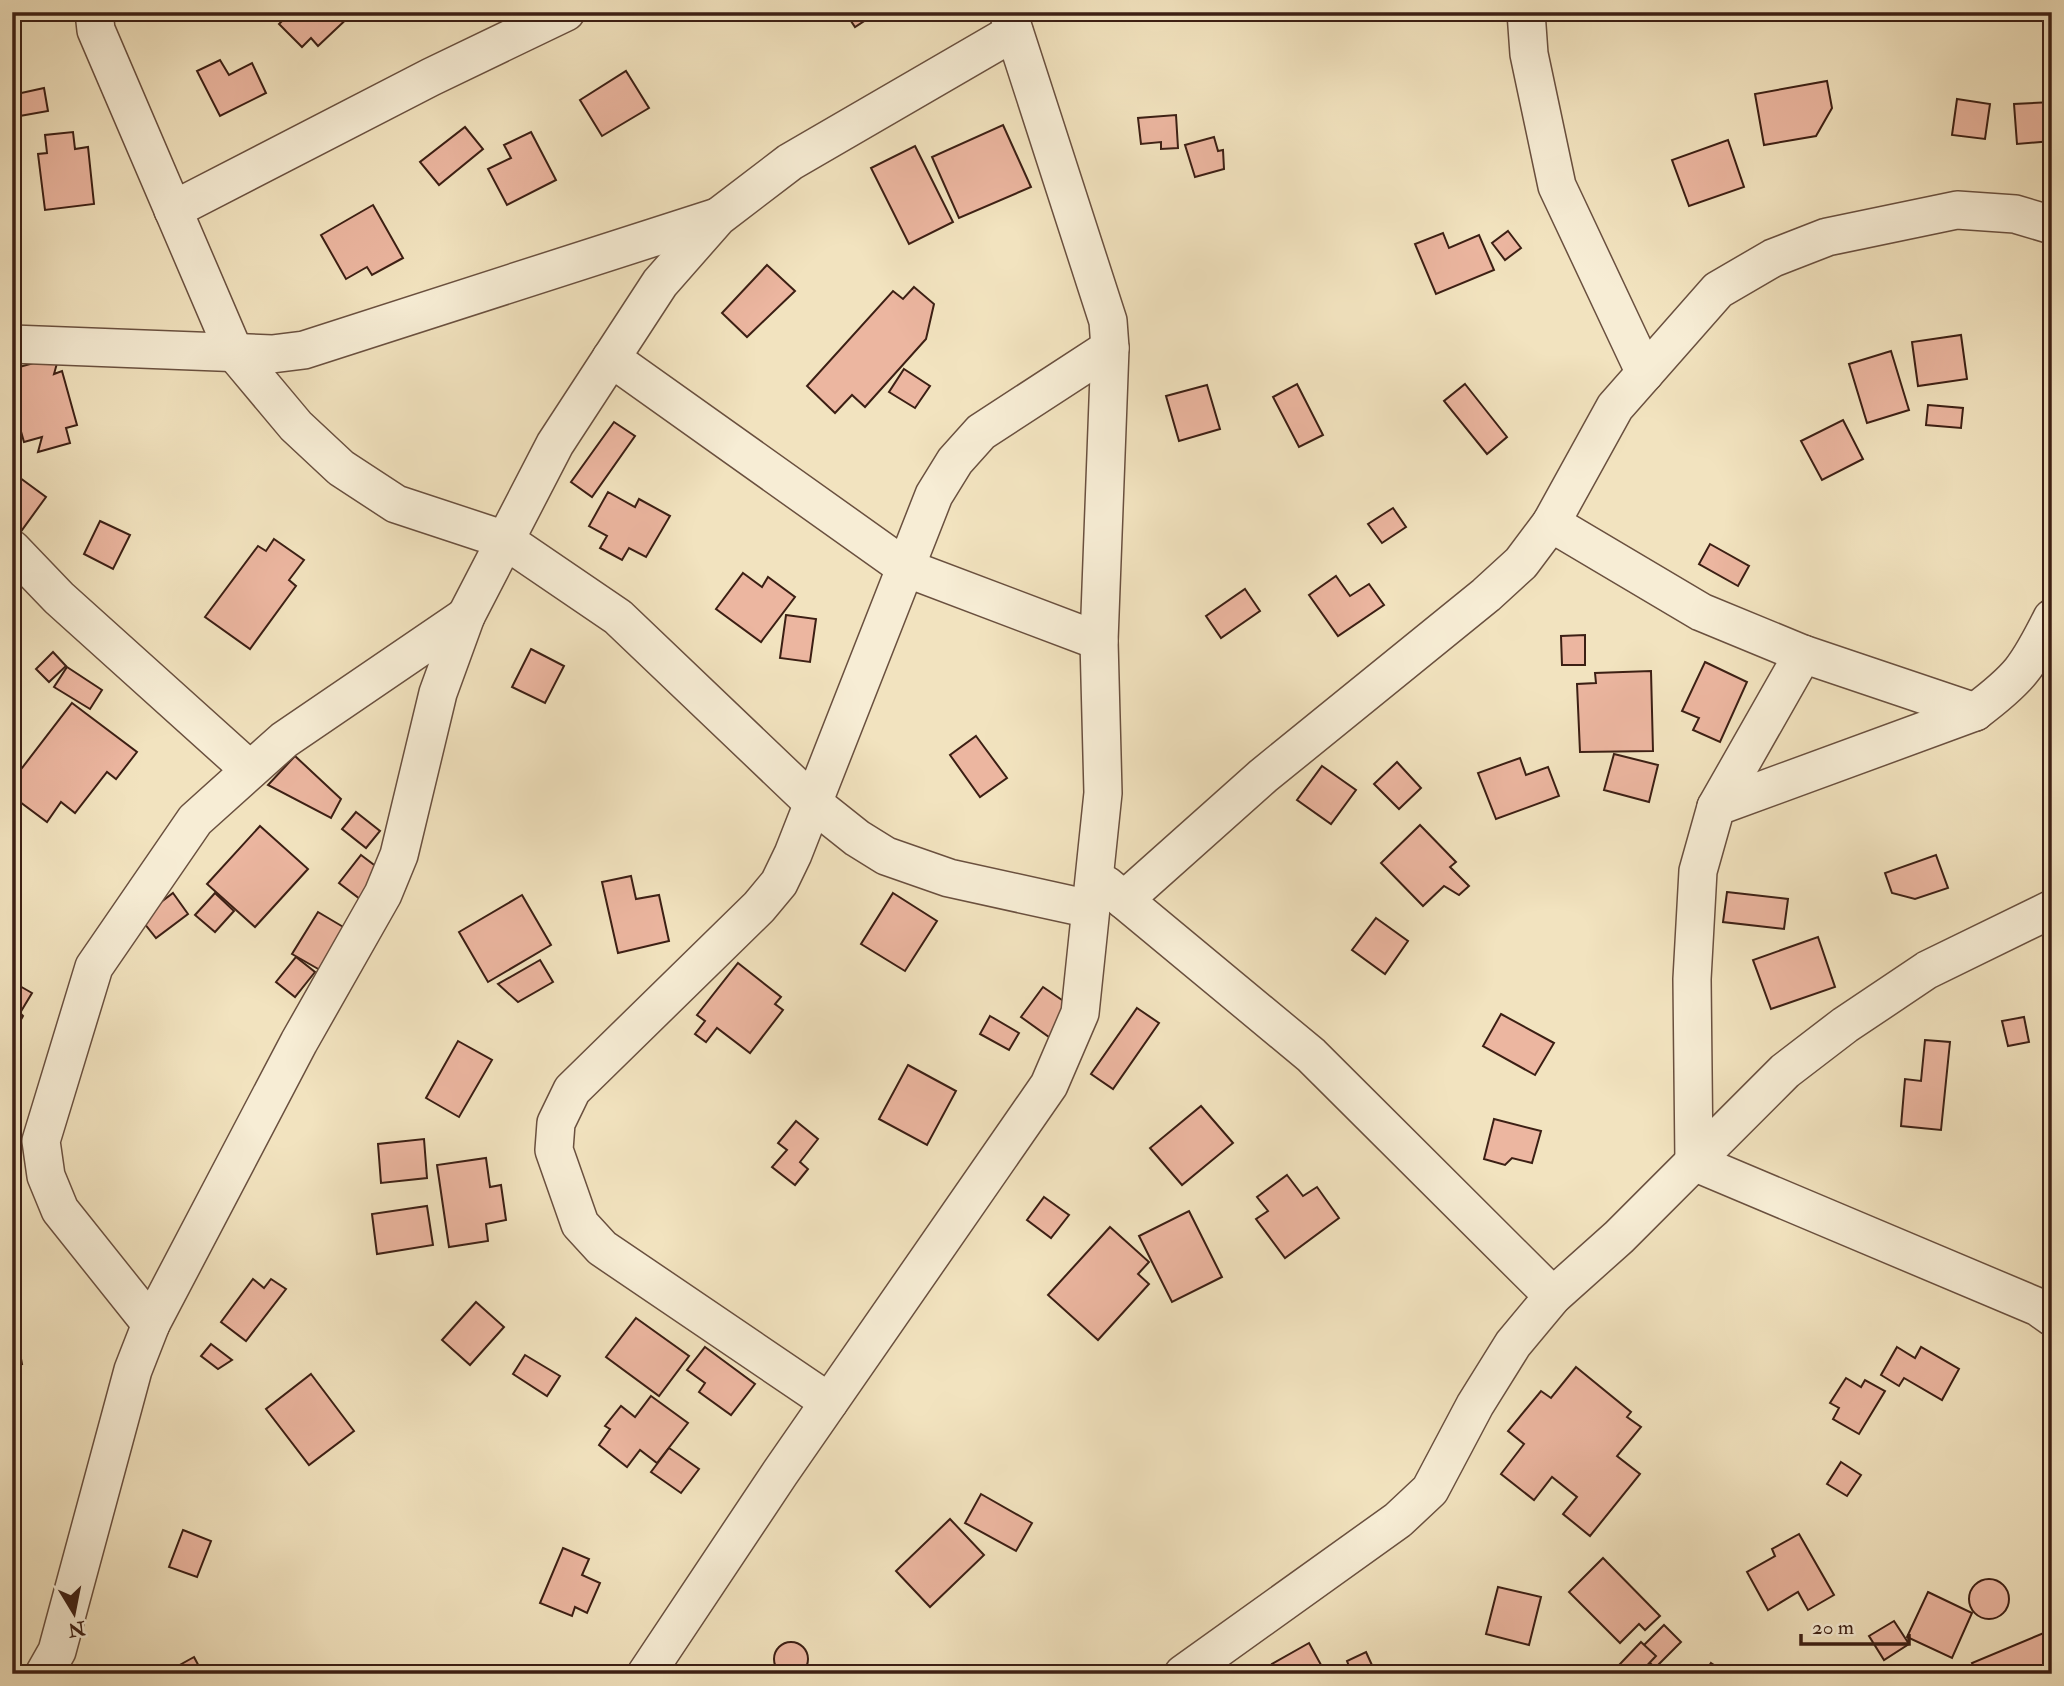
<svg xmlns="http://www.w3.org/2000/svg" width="2064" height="1686" viewBox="0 0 2064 1686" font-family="'IM FELL Double Pica',serif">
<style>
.building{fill:#ecb6a0;stroke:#3c1f14;stroke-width:2}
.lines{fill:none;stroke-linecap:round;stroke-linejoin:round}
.minor-casing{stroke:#6a503f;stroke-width:40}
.minor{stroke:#f7edd5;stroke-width:37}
</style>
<rect width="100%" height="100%" fill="#f2e3bf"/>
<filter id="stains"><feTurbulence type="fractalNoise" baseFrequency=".00286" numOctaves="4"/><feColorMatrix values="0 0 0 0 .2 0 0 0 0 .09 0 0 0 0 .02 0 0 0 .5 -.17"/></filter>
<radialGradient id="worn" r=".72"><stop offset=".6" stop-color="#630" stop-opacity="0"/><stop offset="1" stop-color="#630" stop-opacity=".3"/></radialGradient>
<g class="building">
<polygon points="291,12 290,12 354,12 318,46 311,38 302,47 279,24"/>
<polygon points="845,12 878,12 855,27"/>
<polygon points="220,60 229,75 252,63 266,93 220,116 197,71"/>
<polygon points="626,71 649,108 602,136 580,100"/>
<polygon points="1827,81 1832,108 1816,136 1764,145 1755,94"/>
<polygon points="44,88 48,111 14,117 12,95"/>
<polygon points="1957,99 1990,104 1985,139 1952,135"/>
<polygon points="2052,102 2052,141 2017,144 2014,104"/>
<polygon points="1176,115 1178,148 1161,149 1161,142 1141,144 1138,118"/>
<polygon points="1003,125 1031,187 959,218 932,157"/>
<polygon points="465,127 483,149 439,185 420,162"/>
<polygon points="73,132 75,149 88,147 94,204 45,210 38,154 47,153 45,135"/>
<polygon points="531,132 556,180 507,205 488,169 511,158 504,145"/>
<polygon points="1214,137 1218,151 1223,150 1224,169 1195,177 1185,145"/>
<polygon points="1728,140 1744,187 1689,206 1672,160"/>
<polygon points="915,146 953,222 909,244 871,168"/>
<polygon points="373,205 403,258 372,275 367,267 346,279 321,235"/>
<polygon points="1508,231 1521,248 1505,260 1492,243"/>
<polygon points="1443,233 1449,248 1479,235 1494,270 1436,294 1415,244"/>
<polygon points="767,265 795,291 747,337 722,313"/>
<polygon points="914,287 934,304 926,339 865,407 852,395 835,413 807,386 893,291 903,299"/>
<polygon points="1961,335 1967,379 1918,386 1912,342"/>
<polygon points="1891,351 1909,410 1867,423 1849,364"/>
<polygon points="59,356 54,374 62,371 77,425 66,428 70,443 38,452 42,437 24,442 12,400 12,369"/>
<polygon points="904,369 930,386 915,408 889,392"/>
<polygon points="1297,384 1323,435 1299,447 1273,397"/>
<polygon points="1465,384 1507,437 1487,454 1444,401"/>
<polygon points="1207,385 1220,429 1179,441 1166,396"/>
<polygon points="1928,405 1963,408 1961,428 1926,425"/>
<polygon points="1843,420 1863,459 1822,480 1801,441"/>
<polygon points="614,422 635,436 592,497 571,482"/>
<polygon points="12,472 46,497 22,530 12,523"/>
<polygon points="608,492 635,507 639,499 670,516 646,557 629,548 622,560 600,548 607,536 589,526"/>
<polygon points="1393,508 1406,527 1382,543 1368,524"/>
<polygon points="100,521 130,535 113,569 84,554"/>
<polygon points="274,539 304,560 289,580 296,586 250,649 205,617 258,546 266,551"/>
<polygon points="1710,544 1749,566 1738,586 1699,564"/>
<polygon points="743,573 762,587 768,577 795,597 761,642 716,609"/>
<polygon points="1336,576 1350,596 1369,584 1384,605 1338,636 1309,595"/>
<polygon points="1245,589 1260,611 1221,638 1206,616"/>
<polygon points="786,615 816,619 810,662 780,658"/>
<polygon points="1585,635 1585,665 1562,665 1561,636"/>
<polygon points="531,649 564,666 545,703 512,687"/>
<polygon points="53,652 66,666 49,682 36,669"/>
<polygon points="1705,662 1747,682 1720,742 1693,730 1699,718 1682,711"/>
<polygon points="67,667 102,690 90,709 54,687"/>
<polygon points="1651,671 1653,751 1580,752 1577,684 1596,683 1595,673"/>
<polygon points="72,703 137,752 116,779 107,772 75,813 61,802 47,822 12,796 12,781"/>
<polygon points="976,736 1007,778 980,797 950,755"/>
<polygon points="1614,754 1658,765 1649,802 1604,790"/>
<polygon points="295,756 341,799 331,818 268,785"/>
<polygon points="1520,758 1526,775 1548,767 1559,796 1496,819 1478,773"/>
<polygon points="1397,762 1421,788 1399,809 1374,784"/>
<polygon points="1322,766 1356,790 1331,824 1297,800"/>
<polygon points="356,812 380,831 366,848 342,829"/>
<polygon points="1420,825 1456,862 1450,867 1469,886 1459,895 1444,886 1423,906 1381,863"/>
<polygon points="260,826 308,869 255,927 207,884"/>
<polygon points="361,855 386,874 364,902 339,883"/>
<polygon points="1936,855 1948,888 1915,899 1892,893 1885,873"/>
<polygon points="631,876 636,899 659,895 669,941 618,953 602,882"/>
<polygon points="1727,892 1788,899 1784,929 1723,922"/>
<polygon points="173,893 188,914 156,938 140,918"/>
<polygon points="215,893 234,911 215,932 195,915"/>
<polygon points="893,893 937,921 905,971 861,944"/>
<polygon points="522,895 551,945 488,982 459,932"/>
<polygon points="318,912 345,928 320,970 292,954"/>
<polygon points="1376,918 1408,941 1385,974 1352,950"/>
<polygon points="1818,937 1835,987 1771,1009 1753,960"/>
<polygon points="296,957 315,972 295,997 276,982"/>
<polygon points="540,960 553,982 518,1002 498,984"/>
<polygon points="738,963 781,997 775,1004 783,1010 750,1053 717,1028 706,1042 695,1034 705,1021 697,1015"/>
<polygon points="18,985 32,993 20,1013 23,1016 12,1036 12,991"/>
<polygon points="1043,987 1078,1011 1056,1042 1021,1017"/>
<polygon points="1137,1008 1159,1023 1113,1089 1091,1074"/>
<polygon points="1501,1014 1554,1043 1535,1075 1483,1046"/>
<polygon points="990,1016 1019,1033 1009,1050 980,1034"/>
<polygon points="2024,1017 2029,1042 2008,1046 2002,1021"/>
<polygon points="1925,1040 1950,1042 1941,1130 1901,1126 1905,1079 1921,1081"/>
<polygon points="458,1041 492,1060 459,1117 426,1098"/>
<polygon points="908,1065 956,1091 927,1145 879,1119"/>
<polygon points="1201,1106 1233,1143 1182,1185 1150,1148"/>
<polygon points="1494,1119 1541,1131 1532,1163 1512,1158 1505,1165 1484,1159"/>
<polygon points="796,1121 818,1139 800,1162 808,1169 795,1185 772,1167 787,1150 778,1143"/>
<polygon points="424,1139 427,1178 381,1183 378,1144"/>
<polygon points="486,1158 490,1187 501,1185 506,1220 486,1224 488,1241 449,1247 437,1165"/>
<polygon points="1287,1175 1303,1196 1317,1187 1339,1218 1285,1258 1256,1219 1268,1211 1257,1197"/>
<polygon points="1044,1197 1069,1215 1051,1238 1027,1220"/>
<polygon points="427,1206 433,1245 377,1254 372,1214"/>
<polygon points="1189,1211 1222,1277 1172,1302 1139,1236"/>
<polygon points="1110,1227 1149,1262 1138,1274 1149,1284 1098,1340 1048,1295"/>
<polygon points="253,1279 264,1288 271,1279 286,1289 246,1341 221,1322"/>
<polygon points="476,1302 504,1327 470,1365 442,1340"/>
<polygon points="636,1318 689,1356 659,1396 606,1357"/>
<polygon points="14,1320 22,1364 12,1365 12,1321"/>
<polygon points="211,1344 232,1360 218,1369 201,1356"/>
<polygon points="705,1347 755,1384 731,1415 699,1392 705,1383 687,1370"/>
<polygon points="1897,1347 1915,1358 1921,1347 1959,1369 1942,1400 1904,1378 1899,1386 1881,1375"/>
<polygon points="525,1355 560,1376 547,1396 513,1374"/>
<polygon points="1576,1367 1631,1412 1627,1417 1641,1427 1617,1456 1640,1474 1590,1536 1563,1514 1577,1497 1552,1477 1534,1500 1501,1474 1524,1444 1508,1431 1541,1391 1551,1398"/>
<polygon points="311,1374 354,1431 309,1465 266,1409"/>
<polygon points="1846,1378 1861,1387 1865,1380 1885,1391 1859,1434 1833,1419 1839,1408 1830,1403"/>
<polygon points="651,1396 688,1423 657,1463 640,1450 627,1467 599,1445 610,1429 605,1426 621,1406 635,1417"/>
<polygon points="669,1448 699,1469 681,1493 651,1472"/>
<polygon points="1841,1462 1861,1475 1847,1496 1827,1484"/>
<polygon points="981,1494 1032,1523 1016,1551 965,1523"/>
<polygon points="950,1519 984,1555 930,1607 896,1571"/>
<polygon points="183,1530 211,1541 197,1577 169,1567"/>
<polygon points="1799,1534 1834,1595 1808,1610 1798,1592 1768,1610 1747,1572 1775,1556 1772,1549"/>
<polygon points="563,1548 589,1559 582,1575 600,1583 587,1613 575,1607 572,1616 540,1603"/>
<polygon points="1603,1558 1660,1616 1645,1630 1639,1624 1620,1643 1569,1592"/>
<circle cx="1989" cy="1599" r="20"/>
<polygon points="1498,1587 1541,1597 1529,1645 1486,1634"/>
<polygon points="1928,1592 1972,1613 1952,1658 1907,1637"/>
<polygon points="1894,1621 1909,1644 1884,1660 1869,1636"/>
<polygon points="1664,1625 1681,1642 1655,1668 1638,1651"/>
<polygon points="2051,1630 2052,1674 1977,1674 1972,1663"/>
<polygon points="1641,1642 1656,1656 1639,1674 1630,1674 1620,1664"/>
<circle cx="791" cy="1659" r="17"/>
<polygon points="1309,1643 1326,1674 1277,1674 1272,1664"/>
<polygon points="1366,1652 1376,1674 1352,1674 1347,1661"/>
<polygon points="194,1657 203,1674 170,1674 169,1671"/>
<polygon points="1711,1663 1728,1674 1704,1674"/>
</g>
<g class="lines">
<g class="minor-casing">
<g id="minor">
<polyline points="94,12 96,30 234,352 296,426 341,468 396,504 505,540 618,617 813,803 857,838 886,856 949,878 1090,909"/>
<polyline points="1526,12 1529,54 1557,186 1645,373"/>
<polyline points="173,210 431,77 566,12"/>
<polyline points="12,344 272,354 304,350 717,217"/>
<polyline points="611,358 906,568 1099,641"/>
<polyline points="1551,523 1701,612 1803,654 1975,712"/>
<polyline points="12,549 59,598 250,770"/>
<polyline points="1716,807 1803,654"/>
<polyline points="1106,885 1311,1055 1553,1296"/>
<polyline points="1124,900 1263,776 1486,595 1521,563 1551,523 1615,407 1718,290 1773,258 1827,237 1957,210 2015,214 2052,225"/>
<path d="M1694,1162l-2,-183 6,-108 18,-64 259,-95c45,-34 52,-44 77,-94"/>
<polyline points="1694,1162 2038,1307 2052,1317"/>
<polyline points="151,1324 60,1210 46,1176 41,1141 94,967 195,820 284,740 466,616"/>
<polyline points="829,1402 602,1248 580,1224 554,1150 556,1123 572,1090 759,907 779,883 793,854 934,495 955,461 981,432 1110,348"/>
<polyline points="44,1674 57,1651 133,1370 151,1324 299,1042 383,894 399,855 438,693 466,616 555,444 660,283 718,217 790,162 1014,32"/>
<polyline points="646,1674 780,1473 1049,1085 1080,1013 1103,793 1099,641 1110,348 1108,321 1008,12"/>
<polyline points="1183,1674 1398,1520 1430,1490 1475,1405 1513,1344 1553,1296 1619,1237 1785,1071 1845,1025 1927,970 2052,909"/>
</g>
</g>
<use href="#minor" class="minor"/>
</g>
<rect width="2064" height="1686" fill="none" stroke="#f2e3bf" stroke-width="42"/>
<rect x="14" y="14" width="2036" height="1658" fill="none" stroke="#3c1f14" stroke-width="3.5"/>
<rect x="21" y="21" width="2022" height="1644" fill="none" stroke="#3c1f14" stroke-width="2"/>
<g transform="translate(74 1613) rotate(170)" stroke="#f7edd5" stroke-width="5" paint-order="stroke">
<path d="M0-5L12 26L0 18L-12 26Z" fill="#3c1f14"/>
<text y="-10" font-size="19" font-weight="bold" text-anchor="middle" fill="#3c1f14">N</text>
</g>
<path d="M1801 1634v10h108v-10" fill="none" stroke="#3c1f14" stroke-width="3.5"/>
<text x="1812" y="1634" font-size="21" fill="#3c1f14" stroke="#f7edd5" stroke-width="5" paint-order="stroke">20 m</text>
<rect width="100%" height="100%" filter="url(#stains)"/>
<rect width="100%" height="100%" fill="url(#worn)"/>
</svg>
